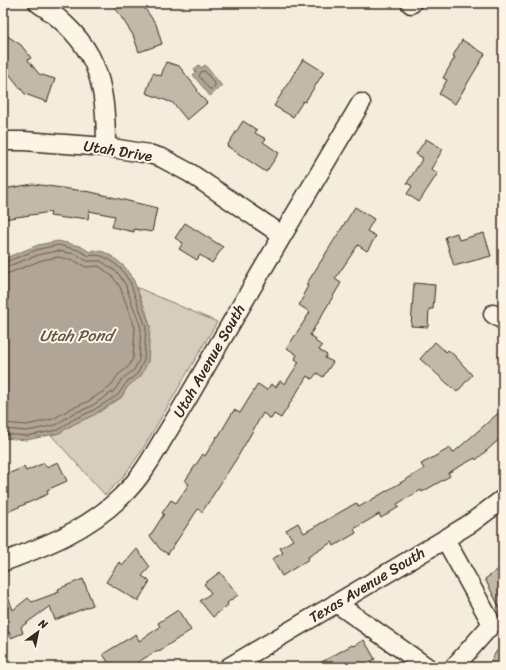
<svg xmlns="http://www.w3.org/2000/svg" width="506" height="670" viewBox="0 0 506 670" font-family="Sriracha,sans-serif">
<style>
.green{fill:#d6cdbd;stroke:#887c6e}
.water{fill:#b0a596;stroke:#817466}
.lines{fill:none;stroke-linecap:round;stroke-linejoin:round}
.shore{stroke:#6a5b4e;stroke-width:1}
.building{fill:#c3b9aa;stroke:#3b2a1e}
.minor-casing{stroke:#3b2a1e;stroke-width:21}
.minor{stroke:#fcf5e5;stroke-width:18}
.labels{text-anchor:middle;stroke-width:4;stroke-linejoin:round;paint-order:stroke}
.street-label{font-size:15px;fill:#3b2a1e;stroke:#fcf5e5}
.water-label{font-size:16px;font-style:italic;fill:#645548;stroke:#fcf5e5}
</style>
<rect width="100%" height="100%" fill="#f4eddd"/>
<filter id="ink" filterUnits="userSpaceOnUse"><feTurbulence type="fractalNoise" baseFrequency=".025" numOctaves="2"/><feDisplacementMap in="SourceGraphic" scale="8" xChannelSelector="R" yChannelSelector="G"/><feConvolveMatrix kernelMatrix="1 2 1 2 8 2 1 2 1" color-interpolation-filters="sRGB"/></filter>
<g filter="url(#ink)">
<polygon class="green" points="136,287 217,322 141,452 123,477 105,495 51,435 59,433 76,423 94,415 121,398 128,386 141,376 150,327 146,311"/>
<g class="water">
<polygon points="199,65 201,68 205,65 222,86 210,96 193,75 196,72 194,69"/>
<polygon points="58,241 80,246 90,252 94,250 104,252 113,257 125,267 134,281 150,326 148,362 141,376 128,386 121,397 94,415 76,423 59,433 27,440 3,438 3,259 38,245"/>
</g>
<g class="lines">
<g class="shore">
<polygon points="205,71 215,84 215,86 212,89 209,89 199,76 201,72"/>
<polyline points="3,263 39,249 58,245 78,250 89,256 95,255 102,256 110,260 122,270 130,282 146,327 144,360 138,373 126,383 118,395 92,411 74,419 58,430 27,436 3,434"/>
<polyline points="3,268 41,254 58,251 76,254 87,261 101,261 118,273 125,284 141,328 139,360 134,370 122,379 114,391 90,407 72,414 56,425 27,431 3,429"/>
<polyline points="3,274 9,273 42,260 58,257 73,260 86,267 99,266 113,277 120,287 135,328 133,358 129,366 118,375 110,387 87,402 70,409 53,419 27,425 3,423"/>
</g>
</g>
<g class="building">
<polygon points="112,3 141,3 156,24 162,44 139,52 133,35"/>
<polygon points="3,33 21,45 31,58 28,60 39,74 55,79 47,102 25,94 3,66"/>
<polygon points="462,40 485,54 455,104 439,94 447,80 443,78 455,57 453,56"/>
<polygon points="303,59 324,72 305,102 303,101 293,117 274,106"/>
<polygon points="166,62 179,66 198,90 197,91 207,103 187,120 173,103 146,93 153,73 161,76"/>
<polygon points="243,121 257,130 255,133 266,139 263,142 279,153 266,172 227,146"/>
<polygon points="426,139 443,149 431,169 438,173 419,202 407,194 412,186 407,183 423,158 416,154"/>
<polygon points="33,184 91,192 157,208 152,232 134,229 134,232 112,227 115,216 89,211 88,219 72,217 72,219 50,216 51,212 3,219 3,189"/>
<polygon points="355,207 374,219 367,231 376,236 367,251 358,245 335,279 341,283 310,335 316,339 315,341 322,346 319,350 327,355 325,358 333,362 323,377 317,373 312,379 307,376 281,418 274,414 271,419 263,413 237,458 202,512 198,509 168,554 160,549 150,536 164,514 162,513 171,500 176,503 189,484 185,481 203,454 205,456 217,436 218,437 234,410 240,413 258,384 267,390 271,384 276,387 280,381 285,384 299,362 295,359 297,355 287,348 310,312 299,305 305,296 303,295 308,286 306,285"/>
<polygon points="185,223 223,247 212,263 200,255 197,260 179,249 183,243 175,238"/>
<polygon points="457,233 459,240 484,233 491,256 454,266 445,237"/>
<polygon points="414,283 435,285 433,309 429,309 428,327 411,326"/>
<polygon points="435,342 446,352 448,350 455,356 472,375 457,392 420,359"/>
<polygon points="503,409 503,436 476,460 475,458 448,473 450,476 422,492 421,490 397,504 399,507 381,518 379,514 354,529 356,533 334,546 332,542 308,557 309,559 282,576 272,559 283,553 280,548 293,540 286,530 298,523 304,533 356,503 359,507 424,469 421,464 450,448 453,453"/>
<polygon points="58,462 67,481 47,490 48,494 3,514 3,476 24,467 26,471 44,463 46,467"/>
<polygon points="137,549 150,567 142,576 150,581 138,601 106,582 119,562 123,565"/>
<polygon points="503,566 503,614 485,579"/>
<polygon points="220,572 238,595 227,603 228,605 213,617 200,601 211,593 204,584"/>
<polygon points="83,579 93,605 55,620 50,606 21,627 23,633 11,638 9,632 3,634 3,586 4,586 13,610 28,598 32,602 59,592 58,589"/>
<polygon points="178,610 191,630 159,651 158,650 130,667 111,667 103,654 136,634 139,641 160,627 158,623"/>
<polygon points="364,640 375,659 361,667 313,667 352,645 353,646"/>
<polygon points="503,641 503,667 487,667"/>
</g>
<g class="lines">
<g class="minor-casing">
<g id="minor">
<path d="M38,3c59,39 68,77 68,144"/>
<polyline points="411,4 412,3"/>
<polyline points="3,141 24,141 106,147 149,154 162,158 190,173 282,235"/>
<polyline points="493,314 503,320"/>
<polyline points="445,539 492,624 454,667"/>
<path d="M3,562c43,-16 84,-32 118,-65 18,-17 30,-37 42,-58 17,-27 33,-55 49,-83 49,-85 99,-169 149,-253"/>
<polyline points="336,603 427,667"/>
<polyline points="229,667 445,539 471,523 503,499"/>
</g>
</g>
<use href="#minor" class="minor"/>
</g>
</g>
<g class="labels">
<g class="street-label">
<text transform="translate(118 151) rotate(9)" y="5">Utah Drive</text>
<text transform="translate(209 361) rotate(-60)" y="5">Utah Avenue South</text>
<text transform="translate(367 585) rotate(-31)" y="5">Texas Avenue South</text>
</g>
<g class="water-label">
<text x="76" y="341">Utah Pond</text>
</g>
</g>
<rect width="506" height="670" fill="none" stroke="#fcf5e5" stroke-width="16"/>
<rect x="8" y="8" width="490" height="654" fill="none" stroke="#3b2a1e" stroke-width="1.5" filter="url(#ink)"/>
<g transform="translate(38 632) rotate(33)" stroke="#fcf5e5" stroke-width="3" paint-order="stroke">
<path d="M0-3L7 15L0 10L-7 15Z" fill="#3b2a1e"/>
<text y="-6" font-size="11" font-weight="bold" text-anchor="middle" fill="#3b2a1e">N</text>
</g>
</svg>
